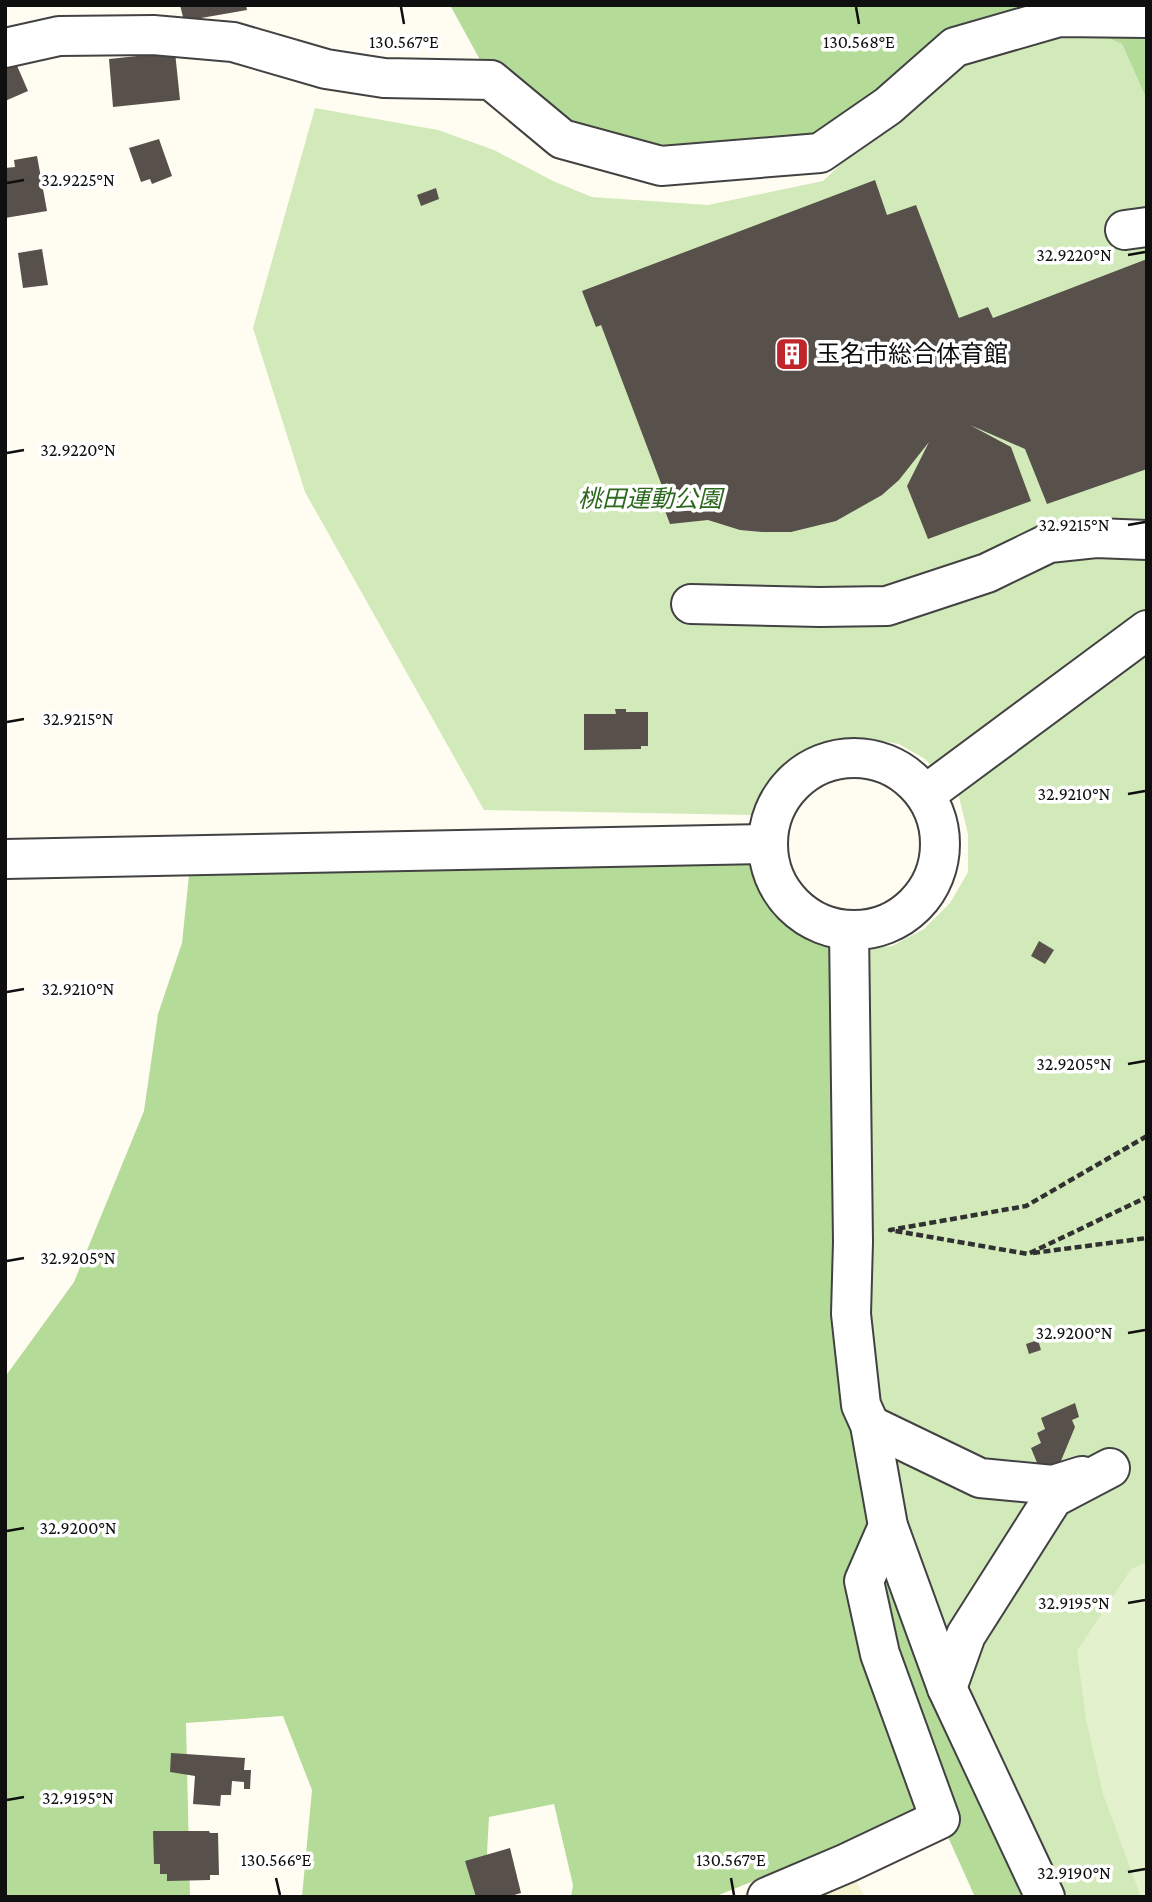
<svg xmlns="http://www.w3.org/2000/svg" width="1152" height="1902" viewBox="0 0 1152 1902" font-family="'Crimson Pro','Noto Sans JP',serif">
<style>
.farmland{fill:#f5f3d0}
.green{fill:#d2eaba}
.forest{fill:#b5db99}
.pitch{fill:#e3f1cc}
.building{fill:#58504b}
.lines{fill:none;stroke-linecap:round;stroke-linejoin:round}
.minor-casing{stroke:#424242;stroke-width:42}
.path{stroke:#313131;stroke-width:4.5;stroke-dasharray:7 3.5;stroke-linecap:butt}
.minor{stroke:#fff;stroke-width:38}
.ticks{fill:none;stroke:#0f0f0f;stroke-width:2.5}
.labels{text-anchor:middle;stroke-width:7;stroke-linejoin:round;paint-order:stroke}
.poi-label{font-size:24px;fill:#0f0f0f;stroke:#fff;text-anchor:start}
.park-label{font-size:24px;font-style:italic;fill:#2c681e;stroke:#fff}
.ticks-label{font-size:18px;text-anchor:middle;fill:#0f0f0f;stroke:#fff;stroke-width:7;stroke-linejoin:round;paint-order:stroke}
</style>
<rect width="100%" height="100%" fill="#fffcf1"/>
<polygon class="farmland" points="847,1863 865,1897 760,1897"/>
<polygon class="green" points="1059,17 1122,44 1147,100 1147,1897 1035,1897 870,1425 860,950 892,946 924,929 950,903 968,872 968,834 959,797 925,759 899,744 858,737 813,747 790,761 763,787 753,815 484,810 305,492 253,328 315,108 438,130 494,150 553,181 592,197 708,205 823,181 898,110 955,47"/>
<g class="forest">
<polygon points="450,5 1147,5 1147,100 1122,44 1059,17 955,47 820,153 661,166 562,139 491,80"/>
<path d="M753,845c9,35 19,68 57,83 8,4 19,4 27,6l41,538 167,425h-70l-40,-89 -221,89h-143l2,-12 -19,-81 -65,13 -4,72 -4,8h-179l10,-107 -29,-74 -97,7 4,174h-185v-520l69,-95 70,-171 14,-97 24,-71 9,-87z"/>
</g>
<polygon class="pitch" points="1147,1562 1147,1897 1141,1897 1103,1794 1086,1719 1077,1651 1131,1569"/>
<g class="building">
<polygon points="180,5 246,5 247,10 184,21"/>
<polygon points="5,38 28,91 5,101"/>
<polygon points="175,52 180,100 113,107 109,59"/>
<polygon points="159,139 172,176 152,184 150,179 141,182 129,148"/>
<polygon points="37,156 47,211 5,218 5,168 15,167 14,160"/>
<polygon points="875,180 887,215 916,205 959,318 988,307 993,318 1147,259 1147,469 1047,504 1025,449 970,425 1011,447 1031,501 928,539 907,486 929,442 899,480 882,495 836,521 791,532 762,532 740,530 708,520 670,524 656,487 662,486 601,325 596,327 582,291"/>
<polygon points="436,188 439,199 421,206 417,195"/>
<polygon points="42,249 48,285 23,288 18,253"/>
<polygon points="615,709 626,709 626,712 648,712 648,746 641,746 641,749 584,750 584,714 616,714"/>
<polygon points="1039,941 1054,950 1045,964 1031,956"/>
<polygon points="1038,1340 1041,1350 1029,1354 1026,1344"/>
<polygon points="1075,1403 1079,1417 1072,1420 1075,1427 1058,1468 1044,1480 1031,1448 1041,1443 1037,1433 1045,1429 1041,1418"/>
<polygon points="171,1753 245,1758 244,1770 251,1770 250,1789 244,1789 244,1782 232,1781 231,1795 221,1795 220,1806 193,1804 195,1776 170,1772"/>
<polygon points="153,1831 209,1831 210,1833 218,1833 219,1875 210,1875 210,1880 167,1881 167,1874 160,1874 160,1864 154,1864"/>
<polygon points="510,1848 521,1893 507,1897 476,1897 465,1861"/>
</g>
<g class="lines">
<g class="minor-casing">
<g id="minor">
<polyline points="5,48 59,36 153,35 233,42 326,69 384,78 491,80 562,139 661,166 820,153 888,106 955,47 1059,17 1147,18"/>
<polyline points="1125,230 1147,227"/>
<polyline points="691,604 820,607 887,606 987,573 1049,543 1096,538 1147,540"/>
<circle cx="854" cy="844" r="86"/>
<polyline points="926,794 1147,630"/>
<polyline points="5,859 767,844"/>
<polyline points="849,930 853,1242 851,1314 861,1405 870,1425 888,1526 947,1688 1045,1897"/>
<polyline points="870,1425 980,1478 1053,1485 1082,1476"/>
<polyline points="947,1688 966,1635 1053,1498 1110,1468"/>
<polyline points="767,1897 847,1863 940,1819 880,1654 864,1581 888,1526"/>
</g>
</g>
<g class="path">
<polyline points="1147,1136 1026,1206 890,1230 1028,1254 1147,1197"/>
<polyline points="1033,1253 1147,1238"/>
</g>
<use href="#minor" class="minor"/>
</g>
<path class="ticks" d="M401,7l3,17M856,7l3,17M7,183l17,-3M1128,255l17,-3M7,453l17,-3M1128,525l17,-3M7,722l17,-3M1128,794l17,-3M7,992l17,-3M1128,1064l17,-3M7,1261l17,-3M1128,1333l17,-3M7,1531l17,-3M1128,1603l17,-3M7,1800l17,-3M1128,1872l17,-3M276,1878l4,17M731,1878l3,17"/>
<defs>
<g id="building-square" transform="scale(1.75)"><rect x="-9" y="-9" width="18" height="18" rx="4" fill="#c02529" stroke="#fff"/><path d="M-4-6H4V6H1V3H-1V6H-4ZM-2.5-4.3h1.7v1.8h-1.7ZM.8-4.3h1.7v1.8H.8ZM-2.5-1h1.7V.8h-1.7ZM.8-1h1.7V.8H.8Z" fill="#fff"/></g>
</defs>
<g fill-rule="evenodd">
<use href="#building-square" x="792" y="354"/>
</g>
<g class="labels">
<g class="poi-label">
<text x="816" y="362">玉名市総合体育館</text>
</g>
<g class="park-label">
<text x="650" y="507">桃田運動公園</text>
</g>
</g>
<g class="ticks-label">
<text x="404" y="48">130.567°E</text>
<text x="859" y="48">130.568°E</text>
<text x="78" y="186">32.9225°N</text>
<text x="1074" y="261">32.9220°N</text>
<text x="78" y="456">32.9220°N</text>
<text x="1074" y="531">32.9215°N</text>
<text x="78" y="725">32.9215°N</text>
<text x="1074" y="800">32.9210°N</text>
<text x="78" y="995">32.9210°N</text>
<text x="1074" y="1070">32.9205°N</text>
<text x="78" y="1264">32.9205°N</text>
<text x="1074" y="1339">32.9200°N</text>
<text x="78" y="1534">32.9200°N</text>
<text x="1074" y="1609">32.9195°N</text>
<text x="78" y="1804">32.9195°N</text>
<text x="276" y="1866">130.566°E</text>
<text x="731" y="1866">130.567°E</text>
<text x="1074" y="1879">32.9190°N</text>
</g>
<rect width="1152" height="1902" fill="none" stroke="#0f0f0f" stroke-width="14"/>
</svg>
